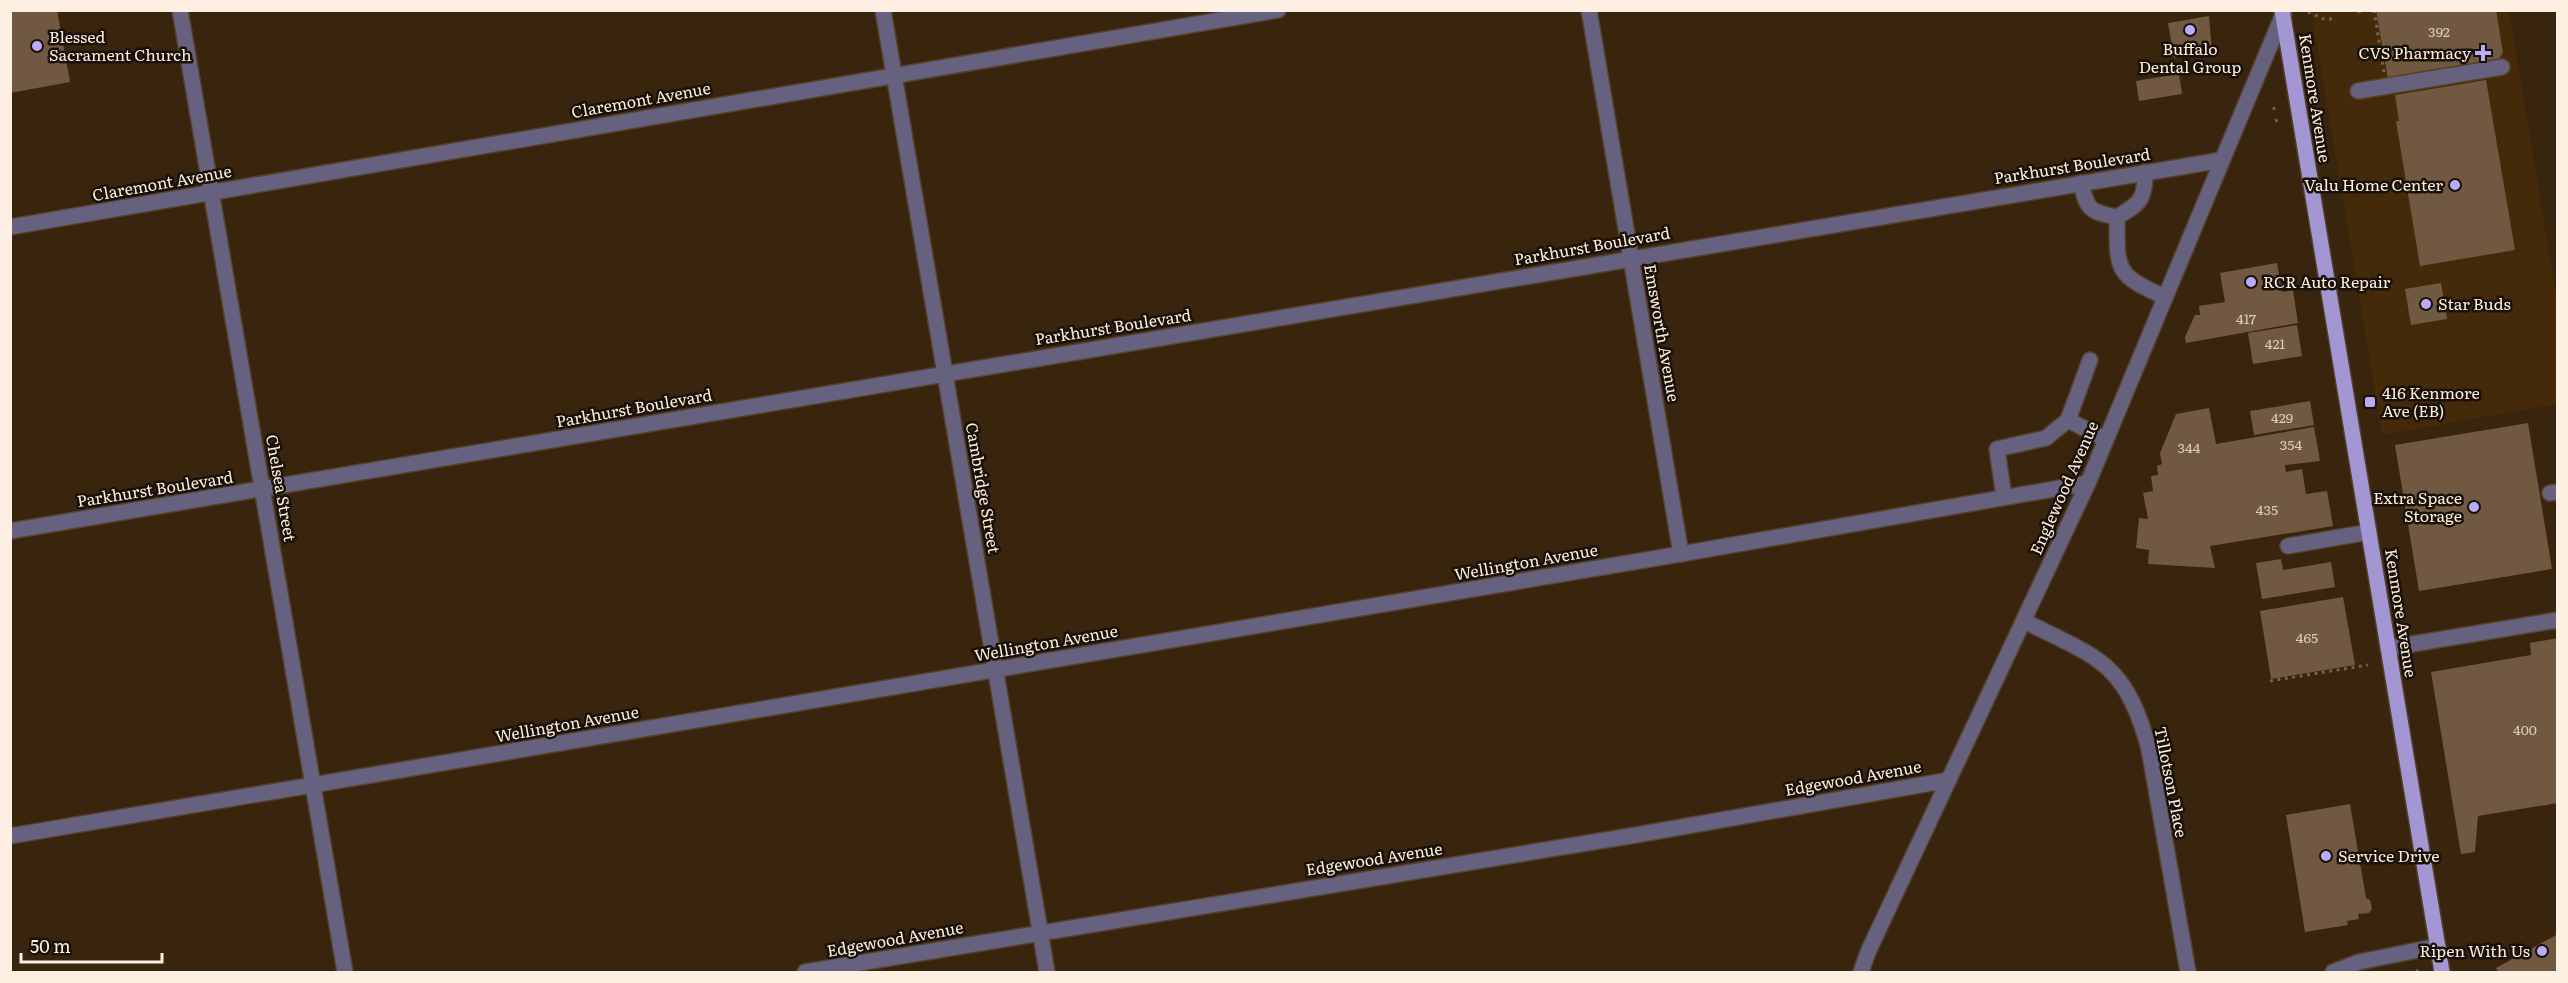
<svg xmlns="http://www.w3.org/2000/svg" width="2568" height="983" viewBox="0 0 2568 983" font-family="Literata,serif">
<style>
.built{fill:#442a0b}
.building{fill:#715941}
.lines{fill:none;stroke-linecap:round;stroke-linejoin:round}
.minor-casing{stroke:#54402b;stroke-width:18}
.major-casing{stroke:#54402b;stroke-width:18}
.path{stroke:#75624e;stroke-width:3;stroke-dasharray:3 4.5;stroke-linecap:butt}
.minor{stroke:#65617e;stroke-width:15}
.major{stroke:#a297d2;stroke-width:15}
.poi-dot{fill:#b9abf7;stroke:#191007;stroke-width:2}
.labels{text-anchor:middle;stroke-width:5;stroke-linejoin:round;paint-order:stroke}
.number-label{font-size:14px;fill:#dacab9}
.poi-label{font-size:16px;fill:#fdefe1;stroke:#191007;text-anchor:start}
.street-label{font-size:16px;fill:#fdefe1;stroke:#191007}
</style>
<rect width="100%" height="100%" fill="#39240d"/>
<polygon class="built" points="2311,10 2509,11 2557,301 2557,404 2382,435"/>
<g class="building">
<polygon points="10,10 57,10 70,82 10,93"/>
<polygon points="2376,10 2496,10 2503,53 2497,61 2388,79"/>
<polygon points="2209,16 2212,52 2174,58 2168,23"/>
<polygon points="2179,74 2182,94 2139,101 2136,81"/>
<polygon points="2486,80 2515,250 2420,266 2396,121 2399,121 2395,95"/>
<polygon points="2277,263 2282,292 2293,290 2298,323 2186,343 2185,337 2195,315 2200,315 2199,306 2225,302 2220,273"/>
<polygon points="2441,283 2447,319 2411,325 2405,289"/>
<polygon points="2297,325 2302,356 2253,364 2248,333"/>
<polygon points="2310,401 2314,425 2254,435 2250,411"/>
<polygon points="2209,408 2216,444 2314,427 2320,461 2285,465 2286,472 2302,469 2306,494 2327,491 2333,526 2210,546 2215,568 2148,564 2149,550 2136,548 2139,518 2148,519 2143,493 2153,491 2151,476 2158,475 2157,466 2162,464 2160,453 2176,414"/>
<polygon points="2528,423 2552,569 2419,591 2395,445"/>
<polygon points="2281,559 2283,570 2331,562 2335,587 2262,599 2256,563"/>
<polygon points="2343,597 2355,665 2271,679 2260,611"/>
<polygon points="2558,638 2558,803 2478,816 2475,852 2461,854 2431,672 2531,655 2530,643"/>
<polygon points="2350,804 2366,898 2370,900 2372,909 2369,913 2358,914 2359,919 2347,921 2348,925 2305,932 2286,815"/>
<polygon points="2558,934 2558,972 2498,972 2496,968"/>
</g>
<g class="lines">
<g class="minor-casing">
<g id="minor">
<polyline points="180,10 345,972"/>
<polyline points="883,10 1047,972"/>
<polyline points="1589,10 1681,554"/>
<polyline points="2358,91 2502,67"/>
<path d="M2145,172c0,29 -5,31 -28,45 0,53 -2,58 48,80"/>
<path d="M2081,183c6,27 9,29 36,34"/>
<polyline points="10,227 1278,10"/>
<polyline points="2068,420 2105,439"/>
<polyline points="2550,493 2558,492"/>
<polyline points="2004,497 1997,449 2046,438 2068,420 2090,360"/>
<polyline points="10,531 2222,160"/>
<polyline points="2288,546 2369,532"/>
<path d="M2024,621c76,38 101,41 125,128l39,223"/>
<polyline points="2388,648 2558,620"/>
<polyline points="10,836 1681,554 2088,483"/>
<polyline points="805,972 1636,835 1949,780"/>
<polyline points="1861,972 1868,952 2088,483 2284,12"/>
<polyline points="2333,972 2359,962 2438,946"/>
</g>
</g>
<g class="major-casing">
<polyline id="major" points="2282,10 2442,972"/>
</g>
<g class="path">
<polyline points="2374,10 2384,72"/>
<polyline points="2308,12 2324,19 2335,19"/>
<polyline points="2358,12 2364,10"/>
<polyline points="2274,110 2274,106"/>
<polyline points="2275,121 2282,119"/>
<polyline points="2402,614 2408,613"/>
<polyline points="2270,681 2368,665"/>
<polyline points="2416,972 2418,970"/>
</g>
<use href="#minor" class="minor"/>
<use href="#major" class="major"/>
</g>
<g class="poi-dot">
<circle cx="2190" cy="30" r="6"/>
<circle cx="37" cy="46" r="6"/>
<path d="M2480 44h6v6h6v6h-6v6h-6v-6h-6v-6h6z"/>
<circle cx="2455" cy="185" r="6"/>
<circle cx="2251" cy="282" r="6"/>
<circle cx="2426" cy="304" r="6"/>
<rect x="2364" y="396" width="12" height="12" rx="3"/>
<circle cx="2474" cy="507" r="6"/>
<circle cx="2326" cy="856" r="6"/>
<circle cx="2542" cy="951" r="6"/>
</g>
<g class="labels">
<g class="number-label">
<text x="2439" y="37">392</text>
<text x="2246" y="324">417</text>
<text x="2275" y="349">421</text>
<text x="2282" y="423">429</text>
<text x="2291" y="450">354</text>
<text x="2189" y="453">344</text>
<text x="2267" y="515">435</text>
<text x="2307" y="643">465</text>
<text x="2525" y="735">400</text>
</g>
<g class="poi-label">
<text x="49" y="43">Blessed<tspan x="49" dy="18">Sacrament Church</tspan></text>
<text x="2190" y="55" text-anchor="middle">Buffalo<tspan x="2190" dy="18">Dental Group</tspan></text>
<text x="2471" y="59" text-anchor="end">CVS Pharmacy</text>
<text x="2443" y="191" text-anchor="end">Valu Home Center</text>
<text x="2263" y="288">RCR Auto Repair</text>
<text x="2438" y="310">Star Buds</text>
<text x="2382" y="399">416 Kenmore<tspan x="2382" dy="18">Ave (EB)</tspan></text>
<text x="2462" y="504" text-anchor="end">Extra Space<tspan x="2462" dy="18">Storage</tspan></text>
<text x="2338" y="862">Service Drive</text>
<text x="2530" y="957" text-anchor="end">Ripen With Us</text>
</g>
<g class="street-label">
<text transform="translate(2315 98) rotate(81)" y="6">Kenmore Avenue</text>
<text transform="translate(641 100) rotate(-10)" y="6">Claremont Avenue</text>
<text transform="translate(2072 166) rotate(-9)" y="6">Parkhurst Boulevard</text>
<text transform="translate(162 183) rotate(-10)" y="6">Claremont Avenue</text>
<text transform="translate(1592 246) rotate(-10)" y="6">Parkhurst Boulevard</text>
<text transform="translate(1113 327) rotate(-9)" y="6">Parkhurst Boulevard</text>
<text transform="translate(1662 333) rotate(80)" y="6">Emsworth Avenue</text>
<text transform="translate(634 408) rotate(-10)" y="6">Parkhurst Boulevard</text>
<text transform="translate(281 488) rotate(80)" y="6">Chelsea Street</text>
<text transform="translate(983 488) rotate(80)" y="6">Cambridge Street</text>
<text transform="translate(2064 488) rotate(-66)" y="6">Englewood Avenue</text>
<text transform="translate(155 489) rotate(-9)" y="6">Parkhurst Boulevard</text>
<text transform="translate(1526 562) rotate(-10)" y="6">Wellington Avenue</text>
<text transform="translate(2401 613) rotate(81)" y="6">Kenmore Avenue</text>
<text transform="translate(1046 643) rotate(-10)" y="6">Wellington Avenue</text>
<text transform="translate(567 724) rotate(-10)" y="6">Wellington Avenue</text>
<text transform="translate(1853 778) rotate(-10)" y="6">Edgewood Avenue</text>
<text transform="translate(2171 782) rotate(79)" y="6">Tillotson Place</text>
<text transform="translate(1374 859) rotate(-9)" y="6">Edgewood Avenue</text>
<text transform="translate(895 939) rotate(-10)" y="6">Edgewood Avenue</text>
</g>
</g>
<rect width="2568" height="983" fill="none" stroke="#fdefe1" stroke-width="24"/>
<path d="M21 953v9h141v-9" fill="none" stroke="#fdefe1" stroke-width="3"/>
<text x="30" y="953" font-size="18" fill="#fdefe1" stroke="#191007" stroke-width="4.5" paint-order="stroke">50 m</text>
</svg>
